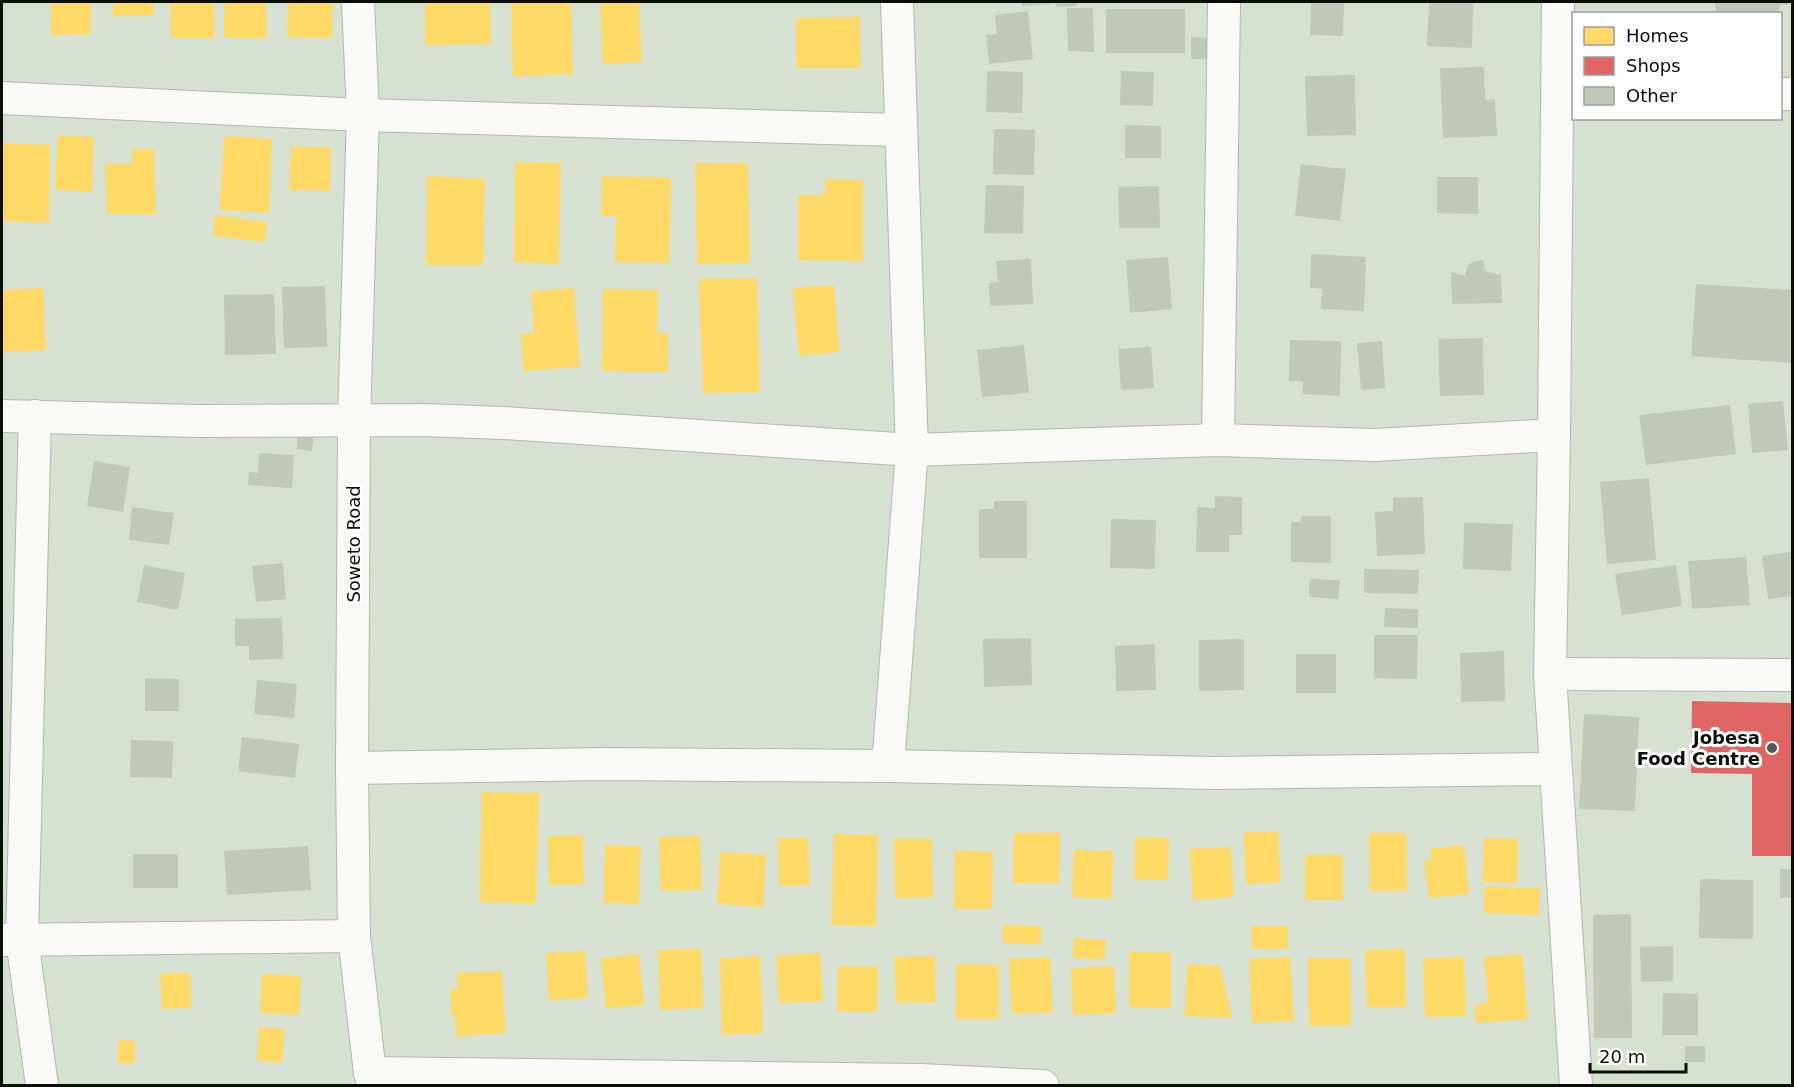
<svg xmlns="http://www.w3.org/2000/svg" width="1794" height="1087" viewBox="0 0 1794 1087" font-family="'DejaVu Sans',sans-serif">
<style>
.homes{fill:#ffd966}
.shops{fill:#e06666}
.building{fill:#c2c8b8}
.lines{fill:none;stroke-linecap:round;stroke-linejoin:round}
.minor-casing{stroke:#afb7ac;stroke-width:34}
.minor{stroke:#f9faf8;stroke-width:32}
.poi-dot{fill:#52594e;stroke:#fff;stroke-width:2}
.labels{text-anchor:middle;stroke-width:6;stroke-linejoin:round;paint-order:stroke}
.street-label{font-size:18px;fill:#0a1007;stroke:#fff}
.poi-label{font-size:18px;font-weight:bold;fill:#0a1007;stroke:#fff;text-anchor:end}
</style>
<rect width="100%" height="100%" fill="#d7e1d2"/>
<g class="homes">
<polygon points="51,2 91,2 91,34 51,35"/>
<polygon points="113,2 153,2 154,15 113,16"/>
<polygon points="170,2 214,2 215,38 171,38"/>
<polygon points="224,2 266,2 267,38 224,38"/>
<polygon points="288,2 333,2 332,38 287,37"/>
<polygon points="425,2 490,2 491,44 425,45"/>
<polygon points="511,2 571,2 573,74 513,76"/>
<polygon points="600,2 639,2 642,62 603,64"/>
<polygon points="860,17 861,68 797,68 796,18"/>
<polygon points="58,135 94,137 92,192 55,190"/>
<polygon points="224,136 272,139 269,213 220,210"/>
<polygon points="2,143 50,145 49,223 2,221"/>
<polygon points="291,146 331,147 330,191 289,190"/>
<polygon points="132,149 154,149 156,214 107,214 105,164 133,163"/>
<polygon points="515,162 561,163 559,264 514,262"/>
<polygon points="695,163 748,163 750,263 697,264"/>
<polygon points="427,176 485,179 483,265 426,265"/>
<polygon points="602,176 671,178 669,263 615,262 616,216 601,216"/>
<polygon points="825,179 863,180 863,261 798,260 798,195 825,195"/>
<polygon points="215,215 267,222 265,242 213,236"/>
<polygon points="757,278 760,392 703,393 699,279"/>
<polygon points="834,285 839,352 799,356 793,288"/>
<polygon points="43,288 46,350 2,352 2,290"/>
<polygon points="574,288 580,367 524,371 521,334 534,333 531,291"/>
<polygon points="603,289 658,290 657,333 668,333 668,372 602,371"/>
<polygon points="482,792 539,793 536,904 480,902"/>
<polygon points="1278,831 1281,882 1246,884 1244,833"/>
<polygon points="1014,833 1060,833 1059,883 1013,883"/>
<polygon points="1369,833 1406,833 1407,891 1370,891"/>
<polygon points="834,834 878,835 876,926 832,925"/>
<polygon points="583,835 584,884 549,885 548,836"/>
<polygon points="700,836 702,890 661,891 659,837"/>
<polygon points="1135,837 1169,838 1168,880 1134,879"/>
<polygon points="778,838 808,838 810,885 779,886"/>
<polygon points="1484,838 1518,839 1517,883 1483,882"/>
<polygon points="894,839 932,839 933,897 895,898"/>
<polygon points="605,845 641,846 639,904 604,903"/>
<polygon points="1464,845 1469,894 1429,898 1424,860 1431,860 1430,849"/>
<polygon points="1231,847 1234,897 1193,900 1190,849"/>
<polygon points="955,850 993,852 992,909 954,909"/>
<polygon points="1074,850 1113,851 1112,899 1072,897"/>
<polygon points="720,852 766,855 763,907 717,904"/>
<rect x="1305" y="855" width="38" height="45"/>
<polygon points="1485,886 1540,888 1539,915 1484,913"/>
<polygon points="1003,925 1041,926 1041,944 1003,943"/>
<polygon points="1251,926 1288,926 1288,949 1252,949"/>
<polygon points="1074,938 1106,940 1105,959 1073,958"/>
<polygon points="701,949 703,1008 660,1010 658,950"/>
<polygon points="1405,949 1406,1007 1367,1007 1365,950"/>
<polygon points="585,951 588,998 549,1000 546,953"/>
<polygon points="1129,952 1171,952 1171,1008 1129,1007"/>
<polygon points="820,953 823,1001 779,1003 776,956"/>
<polygon points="639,954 644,1005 606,1008 601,958"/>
<polygon points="1522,954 1528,1019 1476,1023 1474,1006 1488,1002 1484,957"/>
<polygon points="760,956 763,1033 722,1035 720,958"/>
<polygon points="935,956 936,1002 896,1003 894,957"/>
<polygon points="1050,957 1053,1012 1012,1014 1009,959"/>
<polygon points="1290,957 1294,1021 1252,1023 1249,959"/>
<polygon points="1464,957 1466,1016 1425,1017 1423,958"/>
<polygon points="1308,958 1350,958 1351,1025 1309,1026"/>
<polygon points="956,964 999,965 999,1019 956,1019"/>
<polygon points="1187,964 1220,966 1232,1018 1185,1016"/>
<polygon points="838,966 878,967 877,1012 837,1011"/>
<polygon points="1114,966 1116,1013 1073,1015 1071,968"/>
<polygon points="502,971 506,1033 456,1036 455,1016 452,1016 450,989 458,989 457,973"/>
<polygon points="160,973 190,973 191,1008 162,1009"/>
<polygon points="262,974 301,976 299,1015 260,1013"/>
<polygon points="259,1027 285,1029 282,1063 257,1060"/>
<polygon points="118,1040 135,1041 135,1063 118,1063"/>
</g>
<polygon class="shops" points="1692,701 1792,703 1792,856 1752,856 1752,774 1691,773"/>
<g class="building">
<polygon points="1022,2 1051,2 1051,4 1022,6"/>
<polygon points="1056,2 1077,2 1077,6 1056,7"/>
<polygon points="1311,2 1344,2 1343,36 1310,35"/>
<polygon points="1429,2 1473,2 1472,48 1427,46"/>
<polygon points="1715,2 1792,2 1792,4 1780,5 1779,14 1716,14"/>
<polygon points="1067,8 1093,8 1094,52 1068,51"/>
<rect x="1106" y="9" width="79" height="44"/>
<polygon points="1028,11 1033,59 989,64 986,35 997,34 995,15"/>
<polygon points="1191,37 1208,38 1207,59 1191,59"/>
<polygon points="1484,67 1485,100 1495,99 1497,136 1443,138 1440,68"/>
<polygon points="987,71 1023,72 1022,113 986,112"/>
<polygon points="1121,71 1154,72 1153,106 1120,105"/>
<polygon points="1355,75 1356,135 1307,136 1305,76"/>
<polygon points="1125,125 1161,126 1161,158 1125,158"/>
<polygon points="994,129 1035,130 1034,175 993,174"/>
<polygon points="1301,164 1346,169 1340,221 1295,216"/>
<polygon points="1437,177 1478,177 1478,214 1437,213"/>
<polygon points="986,185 1024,186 1023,234 984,233"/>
<polygon points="1159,186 1160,228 1119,228 1118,187"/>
<polygon points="1311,254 1366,257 1364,311 1321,309 1322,289 1310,288"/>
<polygon points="1168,257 1172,309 1130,313 1126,260"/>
<polygon points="1031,259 1033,304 990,306 989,283 998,282 996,261"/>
<polygon points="1483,260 1485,271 1501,275 1502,303 1452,304 1451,272 1465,276 1469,263"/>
<polygon points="1696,284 1792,290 1792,363 1691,356"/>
<polygon points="325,286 327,347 284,348 282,287"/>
<polygon points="274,294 276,354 225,355 224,295"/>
<polygon points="1483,338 1484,395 1440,396 1438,339"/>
<polygon points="1290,340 1341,341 1340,396 1302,394 1303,381 1289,381"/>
<polygon points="1382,341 1385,388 1361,390 1357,343"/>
<polygon points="1024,345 1029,393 982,397 977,350"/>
<polygon points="1151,347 1154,388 1121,390 1118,349"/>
<polygon points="1783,401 1788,450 1752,453 1748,404"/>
<polygon points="1730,405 1736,454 1646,465 1639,415"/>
<polygon points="298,430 314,431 312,451 297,449"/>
<polygon points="259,453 294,455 292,488 248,485 249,472 258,473"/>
<polygon points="94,461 130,467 123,512 87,506"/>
<polygon points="1649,478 1656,560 1607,564 1600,482"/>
<polygon points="1215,496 1242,497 1242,535 1229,535 1229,552 1196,552 1197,507 1215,508"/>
<polygon points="1423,497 1425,554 1377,556 1375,512 1393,511 1393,498"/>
<polygon points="994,501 1027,501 1027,558 979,558 979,509 994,509"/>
<polygon points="132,507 174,513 169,545 129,540"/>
<polygon points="1301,516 1331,516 1331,563 1291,562 1291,522 1301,522"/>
<polygon points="1111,519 1156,520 1155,569 1110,568"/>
<polygon points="1464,523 1513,524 1511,571 1463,569"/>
<polygon points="1792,552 1792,596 1768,599 1762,556"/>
<polygon points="1746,557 1750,605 1692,609 1688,561"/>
<polygon points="283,563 286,599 256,602 252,566"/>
<polygon points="144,565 185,573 178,610 137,602"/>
<polygon points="1676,565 1682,606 1622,615 1615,574"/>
<polygon points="1364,569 1419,570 1418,594 1364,593"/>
<polygon points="1310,579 1340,580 1338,599 1309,597"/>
<polygon points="1385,608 1418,609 1418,628 1384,627"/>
<polygon points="282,618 283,659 249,660 249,646 235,646 235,619"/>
<polygon points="1374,635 1418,635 1417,679 1374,678"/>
<polygon points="1031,638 1032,685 984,687 983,639"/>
<polygon points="1244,639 1244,690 1199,691 1199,640"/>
<polygon points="1155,644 1156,690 1116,691 1115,646"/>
<polygon points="1504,651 1505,701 1461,702 1460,653"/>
<rect x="1296" y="654" width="40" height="39"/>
<polygon points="145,678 179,679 179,711 145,711"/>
<polygon points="257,680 297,684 294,718 254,714"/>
<polygon points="1584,714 1639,717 1635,811 1579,809"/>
<polygon points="242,737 299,744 295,778 238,771"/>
<polygon points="131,740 173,741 172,778 130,777"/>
<polygon points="308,846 311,890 227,895 224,851"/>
<rect x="133" y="854" width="45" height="34"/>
<rect x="1780" y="869" width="12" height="29"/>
<polygon points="1700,879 1753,880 1753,939 1699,938"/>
<polygon points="1631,914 1632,1038 1594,1038 1593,915"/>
<polygon points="1673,946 1673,981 1641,982 1640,947"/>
<polygon points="1663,993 1698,994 1698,1035 1662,1035"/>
<rect x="1685" y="1046" width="20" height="16"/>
</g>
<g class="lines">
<g class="minor-casing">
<g id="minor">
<polyline points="358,2 363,115 354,422 352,768 354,936 370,1073 374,1086"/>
<polyline points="897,2 912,450 888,766 1214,773 1556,769"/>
<polyline points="1558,2 1554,435 1550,674 1576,1086"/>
<polyline points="1780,94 1792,94"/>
<polyline points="2,98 363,115 900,130"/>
<polyline points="2,416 197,421 423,420 503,423 912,450 1218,440 1375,445 1554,435"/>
<polyline points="35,416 22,939 42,1086"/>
<polyline points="1218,440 1224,2"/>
<polyline points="1550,674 1792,675"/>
<polyline points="352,768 604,764 888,766"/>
<polyline points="2,940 354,936"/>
<polyline points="370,1073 920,1080 1043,1086"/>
</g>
</g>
<use href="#minor" class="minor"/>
</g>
<circle class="poi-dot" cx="1772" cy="748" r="6"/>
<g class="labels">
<g class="street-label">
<text transform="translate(354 544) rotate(-90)" y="6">Soweto Road</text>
</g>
<g class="poi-label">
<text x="1760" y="744">Jobesa<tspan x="1760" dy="21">Food Centre</tspan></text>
</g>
</g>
<rect width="1794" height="1087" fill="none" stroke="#0a1007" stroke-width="6"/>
<rect x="1572" y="12" width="210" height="108" fill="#ffffff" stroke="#9d9f9c" stroke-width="1.5"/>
<rect x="1584" y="27" width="30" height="18" fill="#ffd966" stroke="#9d9f9c" stroke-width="1.5"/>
<text x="1626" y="42" font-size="18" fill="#0a1007">Homes</text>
<rect x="1584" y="57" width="30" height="18" fill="#e06666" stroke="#9d9f9c" stroke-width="1.5"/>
<text x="1626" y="72" font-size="18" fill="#0a1007">Shops</text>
<rect x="1584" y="87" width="30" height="18" fill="#c2c8b8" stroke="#9d9f9c" stroke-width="1.5"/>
<text x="1626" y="102" font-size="18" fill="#0a1007">Other</text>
<path d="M1590 1063v9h96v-9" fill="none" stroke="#0a1007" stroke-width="3"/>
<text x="1599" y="1063" font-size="18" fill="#0a1007" stroke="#ffffff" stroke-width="4.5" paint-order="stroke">20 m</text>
</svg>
